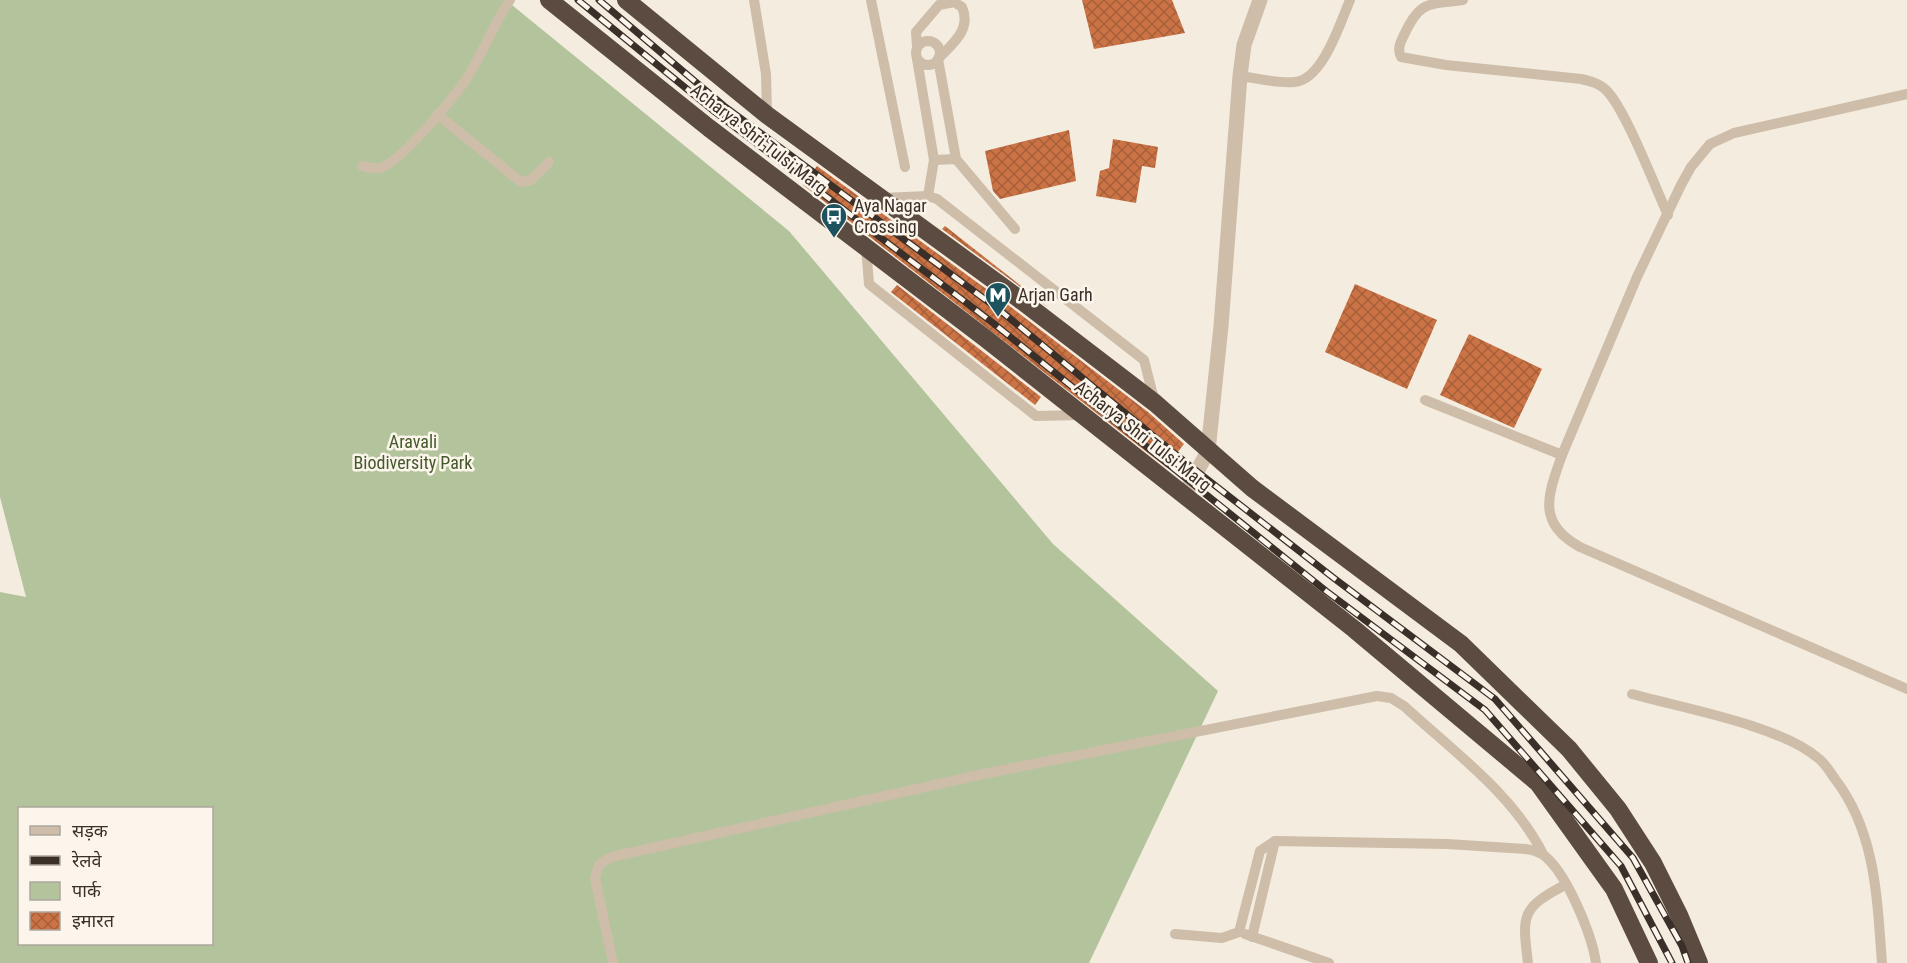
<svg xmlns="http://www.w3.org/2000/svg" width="1907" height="963" viewBox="0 0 1907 963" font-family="'Roboto Condensed','Noto Sans Devanagari',sans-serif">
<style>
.green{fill:#b3c49d;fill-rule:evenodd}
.building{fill:url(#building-cross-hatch)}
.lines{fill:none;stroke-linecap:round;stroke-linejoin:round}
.lane{stroke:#cdbda9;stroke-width:10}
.street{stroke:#cdbda9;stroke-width:15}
.highway{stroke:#5b4b40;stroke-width:18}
.rail-casing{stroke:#3a3029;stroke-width:7}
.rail{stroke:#fbf5eb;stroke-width:4.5;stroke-dasharray:14;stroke-linecap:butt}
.labels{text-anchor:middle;stroke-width:5;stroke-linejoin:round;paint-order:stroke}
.street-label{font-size:18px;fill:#3a3029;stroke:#fbf5eb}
.poi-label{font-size:18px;fill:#3a3029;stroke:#fbf5eb;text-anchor:start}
.park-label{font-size:18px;fill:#44592c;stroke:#fbf5eb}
</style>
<defs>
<pattern id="building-cross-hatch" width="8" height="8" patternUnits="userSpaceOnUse" patternTransform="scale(1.5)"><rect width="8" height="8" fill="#cb7345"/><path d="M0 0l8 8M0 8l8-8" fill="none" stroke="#a65f3a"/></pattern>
</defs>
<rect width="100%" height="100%" fill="#f4ecde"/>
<path class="green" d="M0,0h506l283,231 264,313 165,147 -129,272h-1089v-371l26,5 -26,-100zM20,808h192v136h-192z"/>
<g class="building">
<polygon points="1082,0 1172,0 1185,33 1094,49"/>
<polygon points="1069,130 1076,181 1000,199 993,191 985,151"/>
<polygon points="1113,139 1158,147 1155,168 1142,166 1136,203 1096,196 1100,171 1109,168"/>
<polygon points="817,166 1007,304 1148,412 1184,444 1166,467 803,185"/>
<polygon points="945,226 1049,308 942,229"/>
<polygon points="1355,284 1437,320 1407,389 1325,352"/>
<polygon points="897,285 1041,397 1035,405 891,292"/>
<polygon points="1469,334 1542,369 1514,428 1440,395"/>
</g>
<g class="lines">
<g class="lane">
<polyline points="754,0 766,74 767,115"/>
<polyline points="871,0 905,167"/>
<path d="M1463,0c-35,5 -43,0 -59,35 -4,8 -7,14 -3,22l45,8 135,14c9,2 18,4 25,11 19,18 49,97 62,125"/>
<circle cx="928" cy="53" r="12"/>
<path d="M917,47l-1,-15 23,-27 15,-3 8,5c10,23 -10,37 -24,52l18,100"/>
<polyline points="917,59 934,160 928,196"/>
<path d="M1240,76c17,2 37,8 55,6 28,-3 45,-59 55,-82"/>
<path d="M1907,94l-173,39 -24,11 -19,23 -10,18 -44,92 -75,178c-14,40 -26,68 18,92l327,142"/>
<polyline points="437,114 521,182 531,180 549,162"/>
<polyline points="934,160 956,159 1015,229"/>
<path d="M362,166c7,2 16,4 23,0 21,-11 68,-67 82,-88 16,-25 26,-53 43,-78"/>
<polyline points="882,198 928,196 937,199 1144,360 1155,403"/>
<polyline points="866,247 869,284 1036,416 1082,415"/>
<polyline points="1425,400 1562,455"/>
<path d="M1632,694c50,14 147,31 186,64 7,5 12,14 17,21 41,53 42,120 47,184"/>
<path d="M1175,934l47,4 17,-6 21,-81 15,-10 172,3 79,5c8,1 15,3 21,9 21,19 45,77 49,105"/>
<polyline points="1245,934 1329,963"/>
<polyline points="1252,937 1275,841"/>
<path d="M613,963l-18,-85 4,-13 12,-8 377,-84 389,-77 14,2 13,8c49,45 109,88 139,148"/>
<path d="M1528,963c-6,-48 -7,-55 37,-78"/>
</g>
<polyline class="street" points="1184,496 1208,451 1221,326 1240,76 1244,45 1260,0"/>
<g class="highway">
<polyline points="549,0 709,128 985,338 1354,629 1538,783 1614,889 1649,963"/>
<polyline points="626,0 767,115 1014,295 1155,403 1252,488 1461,644 1569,749 1618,809 1653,863 1679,915 1699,963"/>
</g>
<g class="rail-casing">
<g id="rail">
<polyline points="578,0 715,112 993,323 1326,591 1485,710 1621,866 1672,963"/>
<polyline points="599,0 724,106 1002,312 1185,462 1335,579 1495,699 1633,858 1682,946 1688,963"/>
</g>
</g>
<use href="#rail" class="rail"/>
</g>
<defs>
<g id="bus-pin" transform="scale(1.35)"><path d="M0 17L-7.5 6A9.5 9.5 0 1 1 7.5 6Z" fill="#1c535e" stroke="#fbf5eb"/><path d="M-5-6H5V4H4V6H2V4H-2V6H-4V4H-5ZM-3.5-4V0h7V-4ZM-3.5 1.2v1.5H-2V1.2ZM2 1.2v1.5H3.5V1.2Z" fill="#fff"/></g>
<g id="metro-pin" transform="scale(1.35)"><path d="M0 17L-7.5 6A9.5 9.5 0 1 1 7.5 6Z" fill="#1c535e" stroke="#fbf5eb"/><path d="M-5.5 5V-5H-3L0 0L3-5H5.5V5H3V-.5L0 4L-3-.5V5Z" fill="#fff"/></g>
</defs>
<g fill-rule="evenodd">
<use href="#bus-pin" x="834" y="216"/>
<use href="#metro-pin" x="998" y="295"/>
</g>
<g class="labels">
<g class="street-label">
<text transform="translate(759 139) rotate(38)" y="6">Acharya Shri Tulsi Marg</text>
<text transform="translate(1143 436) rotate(38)" y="6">Acharya Shri Tulsi Marg</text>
</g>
<g class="poi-label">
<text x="854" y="212">Aya Nagar<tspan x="854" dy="21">Crossing</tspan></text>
<text x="1018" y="301">Arjan Garh</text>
</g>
<g class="park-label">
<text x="413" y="448">Aravali<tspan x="413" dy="21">Biodiversity Park</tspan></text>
</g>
</g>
<rect x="18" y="807" width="195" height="138" fill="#fbf5eb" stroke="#aea69d" stroke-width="1.5"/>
<rect x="30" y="826" width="30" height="9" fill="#cdbda9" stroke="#aea69d" stroke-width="1.5"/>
<text x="72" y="837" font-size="18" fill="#3a3029">सड़क</text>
<rect x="30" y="856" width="30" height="9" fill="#3a3029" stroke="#aea69d" stroke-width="1.5"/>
<text x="72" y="867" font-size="18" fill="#3a3029">रेलवे</text>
<rect x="30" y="882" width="30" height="18" fill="#b3c49d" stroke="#aea69d" stroke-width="1.5"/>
<text x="72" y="897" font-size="18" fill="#3a3029">पार्क</text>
<rect x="30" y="912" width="30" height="18" fill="url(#building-cross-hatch)" stroke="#aea69d" stroke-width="1.5"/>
<text x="72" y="927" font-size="18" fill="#3a3029">इमारत</text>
</svg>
